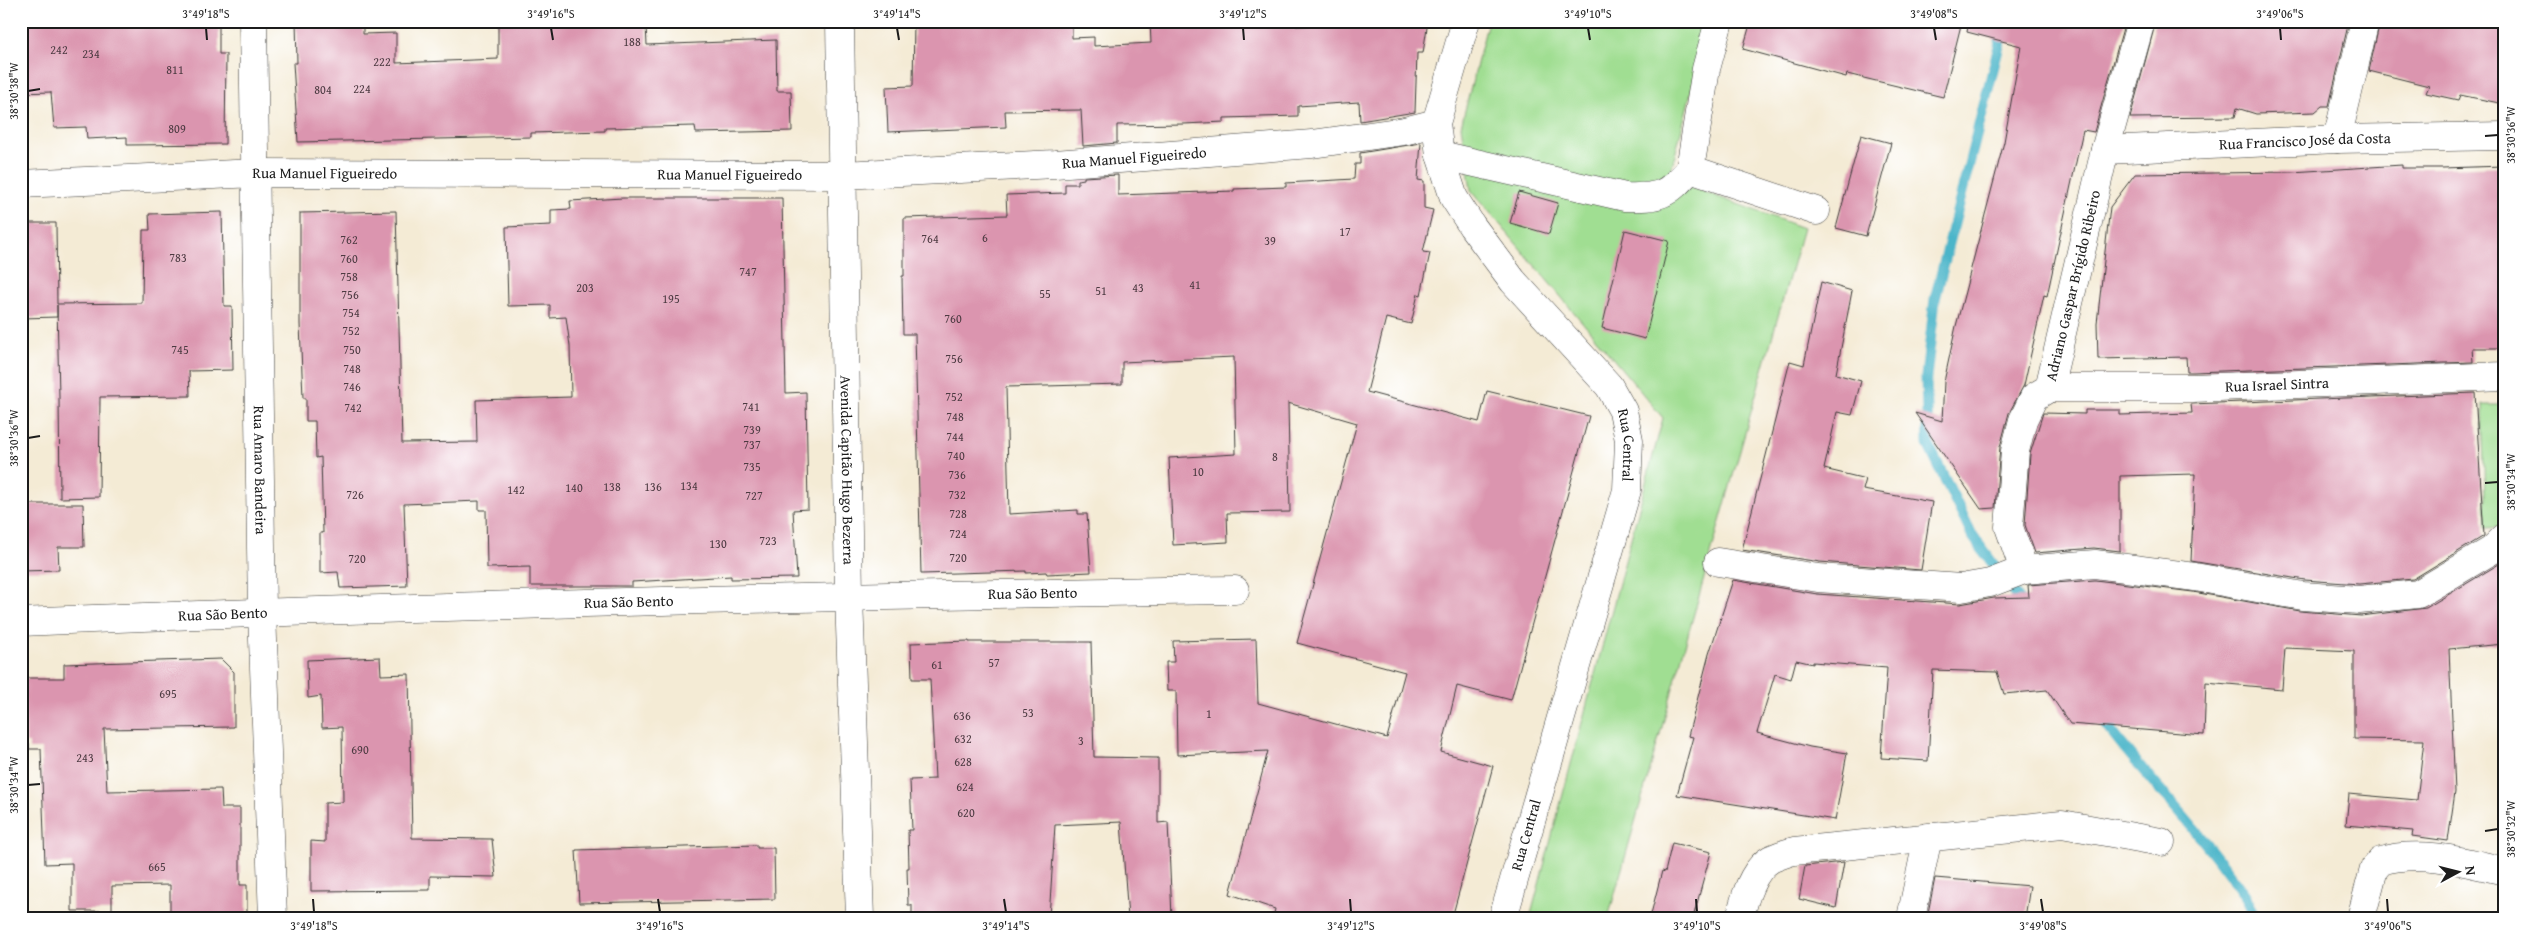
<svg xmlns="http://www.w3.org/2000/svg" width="2525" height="939" viewBox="0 0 2525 939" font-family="'Gentium Book Plus',serif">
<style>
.green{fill:#a0de92;stroke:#5e7d57}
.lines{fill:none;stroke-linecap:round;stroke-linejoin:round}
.stream{stroke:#4bb5c9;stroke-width:11}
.building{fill:#db95af}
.minor-casing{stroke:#3c3b38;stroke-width:29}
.minor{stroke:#fff;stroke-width:28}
.ticks{fill:none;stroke:#1c1c1c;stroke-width:2}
.labels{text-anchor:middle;stroke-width:5;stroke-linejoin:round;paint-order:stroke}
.number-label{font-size:12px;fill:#4c3a41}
.street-label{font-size:15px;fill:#1c1c1c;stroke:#fff}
.neatline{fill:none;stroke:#1c1c1c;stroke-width:2}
.ticks-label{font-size:12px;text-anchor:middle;fill:#1c1c1c}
</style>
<rect width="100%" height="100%" fill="#fff"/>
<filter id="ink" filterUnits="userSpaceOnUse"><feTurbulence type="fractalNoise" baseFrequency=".02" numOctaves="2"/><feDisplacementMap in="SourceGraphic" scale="10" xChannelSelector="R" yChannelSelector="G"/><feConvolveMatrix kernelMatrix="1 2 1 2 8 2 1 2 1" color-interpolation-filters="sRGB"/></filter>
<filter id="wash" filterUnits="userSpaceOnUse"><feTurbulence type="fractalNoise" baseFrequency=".0096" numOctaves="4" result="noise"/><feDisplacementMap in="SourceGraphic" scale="20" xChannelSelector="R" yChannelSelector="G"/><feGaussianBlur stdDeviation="1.12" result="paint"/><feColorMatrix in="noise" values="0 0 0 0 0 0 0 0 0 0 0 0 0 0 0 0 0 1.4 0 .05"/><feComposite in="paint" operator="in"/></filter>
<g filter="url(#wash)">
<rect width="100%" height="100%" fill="#f4ebd5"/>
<g class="green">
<polygon points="1488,21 1709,21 1669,179 1803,228 1608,918 1530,918 1663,418 1471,190 1461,126"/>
<polygon points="2482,405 2504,405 2504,527 2486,528"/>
</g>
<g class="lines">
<g class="stream">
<polyline points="2004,26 1935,299 1926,377 1928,444 1972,535 2025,608"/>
<path d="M2100,716c38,53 85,98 123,150 13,17 26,32 32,52"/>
</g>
</g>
<g id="blocks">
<g class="building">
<polygon points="21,21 219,21 219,54 226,54 225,144 127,145 127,137 87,139 86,127 54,128 51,92 21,93"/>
<polygon points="296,21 363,21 363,34 396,33 396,63 498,59 498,21 637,21 637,26 646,26 647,45 776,40 777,91 791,91 792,131 696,133 695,126 605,128 605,131 531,133 531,137 298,142 293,63 297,63"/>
<polygon points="914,21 1072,21 1072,38 1094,37 1094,46 1151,43 1150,21 1296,21 1296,26 1355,24 1355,21 1428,21 1423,53 1417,53 1415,112 1360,121 1359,102 1298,106 1298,116 1224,118 1224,122 1184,124 1117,125 1117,143 1083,146 1081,110 1005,111 1006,127 888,132 886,87 913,86"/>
<polygon points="1751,21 1962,21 1943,97 1847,74 1846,77 1743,49"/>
<polygon points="1969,21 2125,21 2094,132 2083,130 2047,296 2044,295 2024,385 2009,413 2000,447 1995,508 1981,509 1915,413 1942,421 1944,382 1956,326 2004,142 2021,46 1967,32"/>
<polygon points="2156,21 2349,21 2329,106 2322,106 2315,112 2256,114 2237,108 2235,117 2130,118"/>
<polygon points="2380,21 2504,21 2504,104 2460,95 2458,100 2426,93 2429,86 2369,71"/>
<polygon points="1861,135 1891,143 1866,236 1836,228"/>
<polygon points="1421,143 1418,180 1424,181 1424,208 1433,210 1423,252 1430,253 1421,295 1418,294 1411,324 1386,318 1367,392 1479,422 1487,391 1589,416 1511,700 1457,686 1441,752 1493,766 1452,918 1273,918 1275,909 1230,894 1268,751 1177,755 1176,691 1167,691 1166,662 1174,662 1173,641 1256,639 1258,703 1387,738 1405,672 1297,643 1357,423 1288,403 1290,512 1227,513 1228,542 1173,545 1169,458 1236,454 1234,357 1122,362 1122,384 1006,387 1009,514 1078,510 1078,514 1087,514 1091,572 1047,574 1046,572 1026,573 1026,571 921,574 915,334 903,334 902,276 904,276 904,218 1007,215 1006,195 1065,193 1065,184 1078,184 1078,180 1084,179 1084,177 1118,175 1118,195 1234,191 1234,189 1286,187 1286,183 1354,179 1355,164 1360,164 1360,153"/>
<polygon points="2402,165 2402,168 2442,168 2504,166 2504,348 2472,348 2473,362 2193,372 2187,372 2186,357 2098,359 2097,323 2110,207 2135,174 2292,172"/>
<polygon points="1519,192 1558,203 1549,234 1510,223"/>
<polygon points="623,198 782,198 786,393 806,392 808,509 793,510 797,578 731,579 731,576 632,582 632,586 530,586 530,567 487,568 486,510 479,510 479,501 404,504 407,586 340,588 338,572 320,573 320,533 323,533 321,457 316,458 315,421 306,421 306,398 303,398 300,324 300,213 396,211 402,443 477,442 476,400 571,397 570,346 566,317 550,318 550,305 508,306 506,227 551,225 551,210 571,209 570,201"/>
<polygon points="222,212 224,306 232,306 233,370 189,371 190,396 100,397 99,497 60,498 59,397 57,305 57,317 23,318 23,223 56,223 57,304 142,303 143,230 150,230 149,214"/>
<polygon points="1625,230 1669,241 1645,339 1602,328"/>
<polygon points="1821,282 1852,291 1836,374 1861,381 1852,415 1837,412 1824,469 1866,479 1863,490 1932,502 1921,570 1820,562 1742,550 1790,361 1804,365"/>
<polygon points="2475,393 2484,536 2413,579 2359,584 2305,580 2191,561 2195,474 2120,476 2120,551 2094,548 2035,553 2025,525 2030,454 2043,413 2085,414 2085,410 2120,410 2120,415 2192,413 2191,404"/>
<polygon points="24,504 83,504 84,547 58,547 59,570 21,571 21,514 24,514"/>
<polygon points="2504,561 2504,644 2449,649 2455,792 2448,841 2412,836 2413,831 2346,825 2349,794 2417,800 2424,740 2354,739 2354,651 2285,648 2282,689 2206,682 2204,735 2070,724 2047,690 2004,694 1997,672 1933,670 1928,761 1881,758 1887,668 1813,662 1813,664 1796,660 1791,679 1775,674 1757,733 1810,747 1847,753 1835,820 1677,795 1693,737 1688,736 1709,654 1733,580 1817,594 1960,604 1994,598 2029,597 2028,585 2095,580 2193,592 2300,611 2361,616 2426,608"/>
<polygon points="969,641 969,642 1091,642 1094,757 1158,758 1158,823 1168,822 1172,918 1128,918 1121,822 1055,825 1049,918 912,918 912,905 908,905 907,868 909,868 908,830 912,830 910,780 935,779 930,679 912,679 911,643"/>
<polygon points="380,657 381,675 409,674 412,838 492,839 496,877 430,876 430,890 311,891 311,841 325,842 325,803 343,802 342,727 322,728 321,696 308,698 307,660"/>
<polygon points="221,659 234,672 234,727 104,729 107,791 221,789 222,808 240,808 240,885 247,885 247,917 170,918 170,885 112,886 112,911 72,911 72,863 45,864 41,749 29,749 29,743 26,743 24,678 64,678 64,664"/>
<polygon points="1672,843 1711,852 1693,918 1650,918 1662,871 1665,872"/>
<polygon points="757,845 757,848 774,848 775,899 579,903 576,850"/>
<polygon points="1844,862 1836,908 1799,899 1805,866"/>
<polygon points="1935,878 2030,886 2025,918 1927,918"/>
</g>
</g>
</g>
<g filter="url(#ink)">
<use href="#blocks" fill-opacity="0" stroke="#3c3b38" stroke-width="1"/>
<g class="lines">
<g class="minor-casing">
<g id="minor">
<path id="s1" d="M253,21l9,591 11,306"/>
<path id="s2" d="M840,21l9,575 11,322"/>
<path id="s3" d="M1466,21l-30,102 4,32 14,43 18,28 41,55 96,105 14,25 6,29 -2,50 -124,428"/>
<polyline points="2337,139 2365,21"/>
<path id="s4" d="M2105,150l232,-11 167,-3"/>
<path d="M1440,155l185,42c35,1 41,-1 65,-28l126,42"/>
<polyline points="1690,169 1706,69 1719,21"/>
<path id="s5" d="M21,184l235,-11 587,2 212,-11 257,-20 92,-13 32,-8"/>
<path id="s6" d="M2049,388h144l311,-12"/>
<polyline points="1718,562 1818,578 1961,588 1990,583 2024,570 2095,564 2195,577 2303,596 2359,600 2418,594 2492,550 2504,538"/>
<path id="s7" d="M2024,570l-15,-43 6,-76 8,-31 11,-23 15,-9 56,-238 36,-129"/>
<path id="s8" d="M21,622c405,-17 810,-26 1214,-32"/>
<path d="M1740,918c4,-19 13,-49 31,-59 7,-3 15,-6 23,-8l268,-27 99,18"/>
<polyline points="1911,918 1928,837"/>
<path d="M2361,918l13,-49 7,-8c39,-12 85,1 123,10"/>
</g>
</g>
<use href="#minor" class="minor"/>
</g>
</g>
<path class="ticks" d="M206,28l1,12M551,28l2,12M897,28l2,12M1243,28l1,12M1588,28l2,12M1934,28l2,12M2280,28l1,12M28,91l12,-2M2485,136l13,-1M28,438l12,-2M2485,483l13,-1M28,785l12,-1M2485,831l13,-2M313,899l1,13M658,899l2,13M1004,899l2,13M1350,899l1,13M1696,899l1,13M2041,899l2,13M2387,899l1,13"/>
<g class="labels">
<g class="number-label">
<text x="632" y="46">188</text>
<text x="59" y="54">242</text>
<text x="91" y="58">234</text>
<text x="382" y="66">222</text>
<text x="175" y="74">811</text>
<text x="362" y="93">224</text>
<text x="323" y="94">804</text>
<text x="177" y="133">809</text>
<text x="1345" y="236">17</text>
<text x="985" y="242">6</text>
<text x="930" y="243">764</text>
<text x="349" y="244">762</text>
<text x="1270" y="245">39</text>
<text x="178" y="262">783</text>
<text x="349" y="263">760</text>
<text x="748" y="276">747</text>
<text x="349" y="281">758</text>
<text x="1195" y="289">41</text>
<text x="585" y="292">203</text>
<text x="1138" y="292">43</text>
<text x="1101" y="295">51</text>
<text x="1045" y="298">55</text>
<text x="350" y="299">756</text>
<text x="671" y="303">195</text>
<text x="351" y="317">754</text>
<text x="953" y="323">760</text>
<text x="351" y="335">752</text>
<text x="180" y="354">745</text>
<text x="352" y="354">750</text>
<text x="954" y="363">756</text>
<text x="352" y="373">748</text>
<text x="352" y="391">746</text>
<text x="954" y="401">752</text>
<text x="751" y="411">741</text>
<text x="353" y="412">742</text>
<text x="955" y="421">748</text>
<text x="752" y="434">739</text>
<text x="955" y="441">744</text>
<text x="752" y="449">737</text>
<text x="956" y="460">740</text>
<text x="1275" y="461">8</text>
<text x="752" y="471">735</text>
<text x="1198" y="476">10</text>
<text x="957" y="479">736</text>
<text x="689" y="490">134</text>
<text x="612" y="491">138</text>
<text x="653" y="491">136</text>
<text x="574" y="492">140</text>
<text x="516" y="494">142</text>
<text x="355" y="499">726</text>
<text x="957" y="499">732</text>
<text x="754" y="500">727</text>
<text x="958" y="518">728</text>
<text x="958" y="538">724</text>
<text x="768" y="545">723</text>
<text x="718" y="548">130</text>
<text x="958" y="562">720</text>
<text x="357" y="563">720</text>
<text x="994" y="667">57</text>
<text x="937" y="669">61</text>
<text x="168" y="698">695</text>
<text x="1028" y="717">53</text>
<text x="1209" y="718">1</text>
<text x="962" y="720">636</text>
<text x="963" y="743">632</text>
<text x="1081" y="745">3</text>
<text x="360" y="754">690</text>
<text x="85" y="762">243</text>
<text x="963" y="766">628</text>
<text x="965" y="791">624</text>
<text x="966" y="817">620</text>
<text x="157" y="871">665</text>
</g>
<g class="street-label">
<text dy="5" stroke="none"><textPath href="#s4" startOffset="200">Rua Francisco José da Costa</textPath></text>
<text dy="5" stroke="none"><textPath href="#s5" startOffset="1114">Rua Manuel Figueiredo</textPath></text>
<text dy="5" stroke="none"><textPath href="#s5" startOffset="304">Rua Manuel Figueiredo</textPath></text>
<text dy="5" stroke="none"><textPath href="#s5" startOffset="709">Rua Manuel Figueiredo</textPath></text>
<text dy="5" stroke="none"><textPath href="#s7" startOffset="302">Adriano Gaspar Brígido Ribeiro</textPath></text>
<text dy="5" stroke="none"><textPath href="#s6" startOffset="228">Rua Israel Sintra</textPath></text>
<text dy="5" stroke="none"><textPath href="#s3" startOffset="491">Rua Central</textPath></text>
<text dy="5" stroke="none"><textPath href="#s1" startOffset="449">Rua Amaro Bandeira</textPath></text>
<text dy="5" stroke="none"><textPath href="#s2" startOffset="449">Avenida Capitão Hugo Bezerra</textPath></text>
<text dy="5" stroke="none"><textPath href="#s8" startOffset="1012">Rua São Bento</textPath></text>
<text dy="5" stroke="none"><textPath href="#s8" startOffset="608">Rua São Bento</textPath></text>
<text dy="5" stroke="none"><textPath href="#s8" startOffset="202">Rua São Bento</textPath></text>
<text transform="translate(1526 835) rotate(-74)" y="5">Rua Central</text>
</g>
</g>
<rect width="2525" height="939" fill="none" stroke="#fff" stroke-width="55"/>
<g transform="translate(2458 872) rotate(83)" stroke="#ffffff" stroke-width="4" paint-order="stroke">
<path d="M0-4L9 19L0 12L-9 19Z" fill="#1c1c1c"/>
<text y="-8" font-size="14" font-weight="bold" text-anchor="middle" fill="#1c1c1c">N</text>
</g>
<rect x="28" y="28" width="2470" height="884" class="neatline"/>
<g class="ticks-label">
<text x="206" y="18">3°49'18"S</text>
<text x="551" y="18">3°49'16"S</text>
<text x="897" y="18">3°49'14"S</text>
<text x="1243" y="18">3°49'12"S</text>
<text x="1588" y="18">3°49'10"S</text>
<text x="1934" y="18">3°49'08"S</text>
<text x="2280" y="18">3°49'06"S</text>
<text transform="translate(14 91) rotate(-90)" y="4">38°30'38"W</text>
<text transform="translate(2511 135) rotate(-90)" y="4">38°30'36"W</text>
<text transform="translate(14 438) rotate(-90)" y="4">38°30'36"W</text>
<text transform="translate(2511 482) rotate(-90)" y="4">38°30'34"W</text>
<text transform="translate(14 785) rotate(-90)" y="4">38°30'34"W</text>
<text transform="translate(2511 829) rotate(-90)" y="4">38°30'32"W</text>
<text x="314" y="930">3°49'18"S</text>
<text x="660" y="930">3°49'16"S</text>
<text x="1006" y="930">3°49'14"S</text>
<text x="1351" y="930">3°49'12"S</text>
<text x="1697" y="930">3°49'10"S</text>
<text x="2043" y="930">3°49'08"S</text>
<text x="2388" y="930">3°49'06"S</text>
</g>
</svg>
